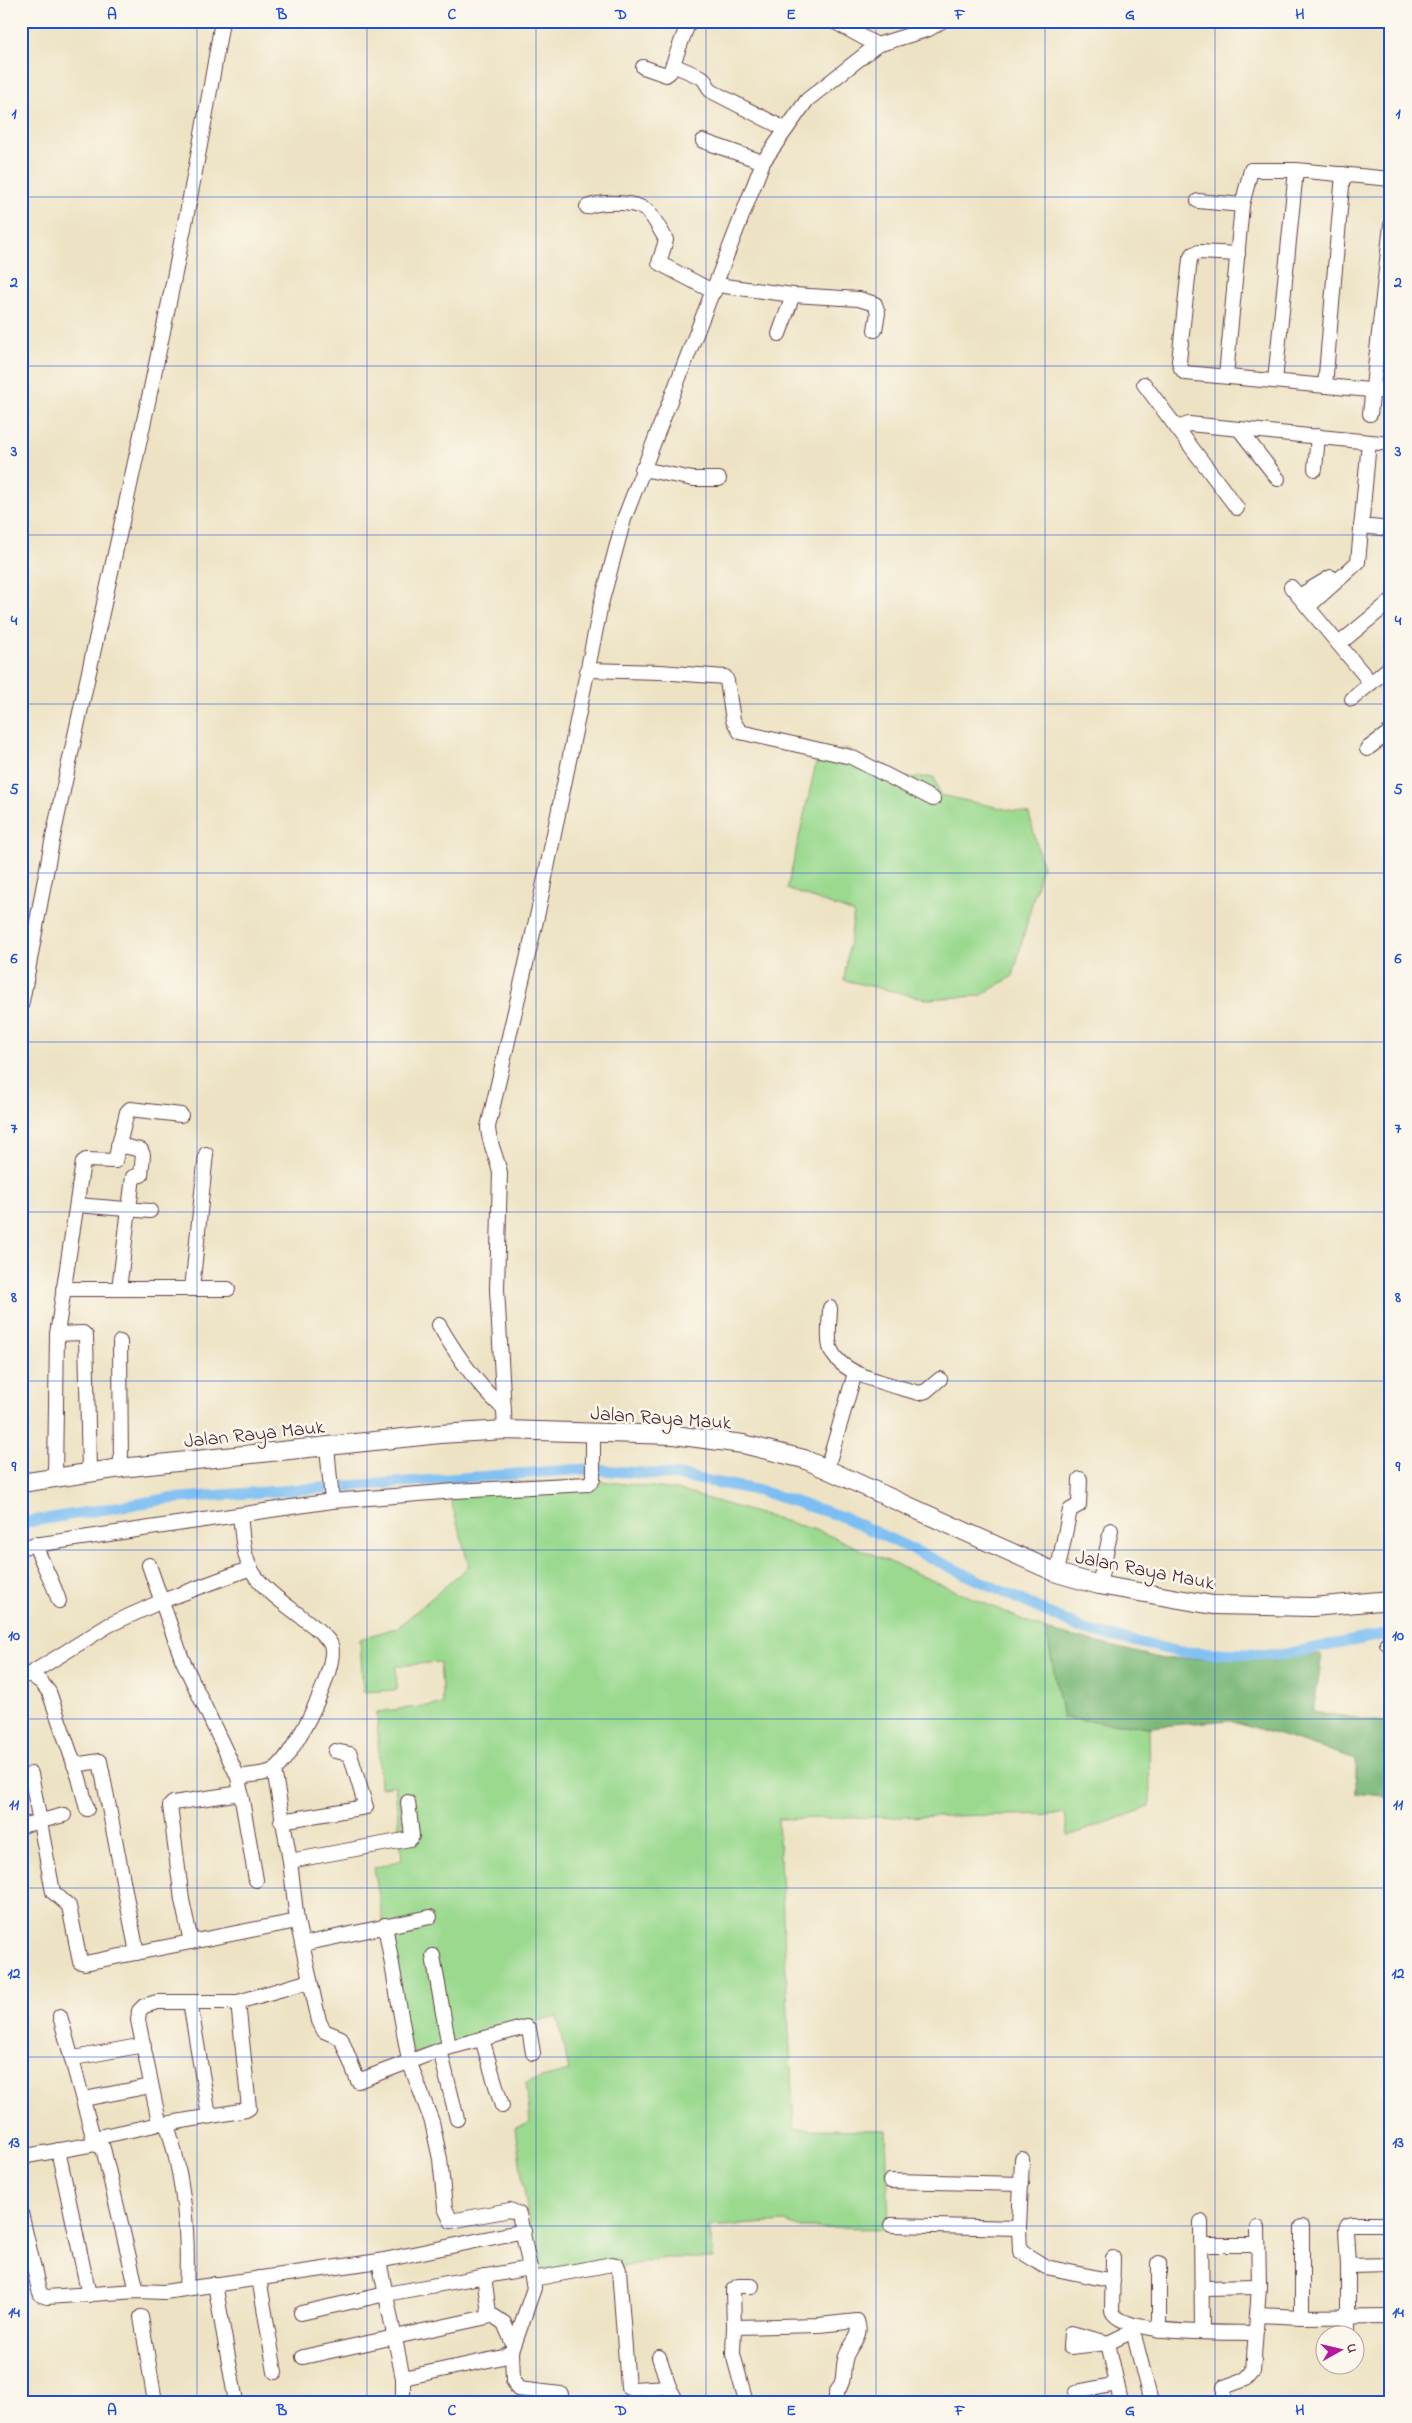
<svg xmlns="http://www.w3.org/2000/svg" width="1412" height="2423" viewBox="0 0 1412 2423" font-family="'Indie Flower',sans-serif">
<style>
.green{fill:#9ad98e;stroke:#727c5c}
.forest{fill:#7bb979;stroke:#626c52}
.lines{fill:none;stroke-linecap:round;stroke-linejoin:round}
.canal{stroke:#7cbef2;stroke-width:11}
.minor-casing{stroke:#623c42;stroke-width:16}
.major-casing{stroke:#623c42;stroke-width:20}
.minor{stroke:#fff;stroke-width:14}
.major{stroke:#fff;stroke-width:18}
.grid{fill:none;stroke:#1d4ed8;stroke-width:1;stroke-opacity:0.55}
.labels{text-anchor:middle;stroke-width:5;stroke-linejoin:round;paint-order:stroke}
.street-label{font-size:20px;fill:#4a1f2b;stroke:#fbf7ec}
.neatline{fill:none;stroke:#1d4ed8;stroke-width:2}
.grid-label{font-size:16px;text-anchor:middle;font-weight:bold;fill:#1d4ed8}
</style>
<rect width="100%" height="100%" fill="#fbf7ec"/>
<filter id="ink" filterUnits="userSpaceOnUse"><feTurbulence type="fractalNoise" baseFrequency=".02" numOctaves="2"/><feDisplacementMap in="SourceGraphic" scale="10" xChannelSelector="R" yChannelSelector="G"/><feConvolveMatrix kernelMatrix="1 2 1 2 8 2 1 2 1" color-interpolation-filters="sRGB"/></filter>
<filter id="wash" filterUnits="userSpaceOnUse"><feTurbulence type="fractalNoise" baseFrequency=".0096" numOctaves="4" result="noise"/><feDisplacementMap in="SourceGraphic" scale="20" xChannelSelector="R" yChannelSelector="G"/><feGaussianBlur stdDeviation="1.12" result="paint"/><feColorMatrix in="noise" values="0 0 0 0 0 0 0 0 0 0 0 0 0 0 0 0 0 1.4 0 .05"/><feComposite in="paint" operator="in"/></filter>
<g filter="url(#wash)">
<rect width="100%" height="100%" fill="#ede3c4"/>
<g class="green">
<polygon points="847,748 889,778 934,777 940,795 1029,814 1042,865 1013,976 980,996 927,999 844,980 854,913 787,889 817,759"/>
<polygon points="591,1480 677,1490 819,1531 1046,1630 1063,1718 1149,1727 1150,1807 1068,1836 1065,1814 778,1819 794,2129 886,2130 889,2229 801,2228 785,2222 709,2227 714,2258 665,2258 538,2284 515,2128 530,2123 526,2082 569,2071 557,2016 407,2055 374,1868 402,1860 395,1785 380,1788 377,1712 443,1704 440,1662 396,1666 397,1690 363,1692 360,1639 398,1627 469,1566 447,1486"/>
</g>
<polygon class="forest" points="1046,1630 1163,1659 1322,1655 1313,1712 1391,1723 1391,1797 1356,1793 1356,1759 1230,1720 1149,1727 1063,1718"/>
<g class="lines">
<polyline class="canal" points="21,1523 166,1499 586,1469 682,1476 761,1491 843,1517 1085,1630 1180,1652 1281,1655 1391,1633"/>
</g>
</g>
<g filter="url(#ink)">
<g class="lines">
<g class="minor-casing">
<g id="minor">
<polyline points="833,21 877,45"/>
<polyline points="673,65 703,78 711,91 785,129"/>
<polyline points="643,67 666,75 670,72 689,21"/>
<polyline points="703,141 763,162"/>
<polyline points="1198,201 1242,205"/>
<path d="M587,207c14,-6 47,-6 59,3 7,5 16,23 20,30l-7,23 55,29"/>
<polyline points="1238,254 1199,252 1193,254 1190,259 1179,361 1181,368 1185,373 1391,392"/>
<polyline points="717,285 793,295 859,299 875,304 878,313 875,330"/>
<polyline points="779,334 793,295"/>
<polyline points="1226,376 1242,205 1251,170 1296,170 1391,179"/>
<polyline points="1275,381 1296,170"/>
<polyline points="1144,384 1237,508"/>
<polyline points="1325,386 1343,174"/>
<polyline points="1370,414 1391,225"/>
<polyline points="1177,428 1189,424 1391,444"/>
<polyline points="1239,429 1278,479"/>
<polyline points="642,469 693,479 719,479"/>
<polyline points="1315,469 1318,436"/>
<polyline points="1361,526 1391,529"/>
<polyline points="1291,587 1371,683"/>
<polyline points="1299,596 1331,577"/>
<polyline points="1308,607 1358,562 1369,442"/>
<polyline points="1339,644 1391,601"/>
<polyline points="588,670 660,672 725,677 727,681 733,720 740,732 851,757 933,799"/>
<polyline points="1352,699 1391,666"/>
<polyline points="1367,749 1391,731"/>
<path d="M21,1006c11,-54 20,-109 31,-164 58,-273 124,-545 170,-821"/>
<polyline points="118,1145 141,1150 143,1155 141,1175 133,1177 119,1289"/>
<polyline points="77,1205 150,1211"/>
<polyline points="63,1289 228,1289"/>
<polyline points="192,1289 206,1154"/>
<path d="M830,1308c0,12 -3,27 0,39 8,29 64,38 89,46l7,-2 14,-12"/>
<path d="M439,1325c18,31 38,60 65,84"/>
<polyline points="57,1334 83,1333 86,1336 89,1472"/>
<polyline points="120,1342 121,1468"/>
<path d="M505,1430l-8,-141 3,-116c-3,-16 -12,-32 -12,-46l50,-215 63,-308 23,-85 139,-357 44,-62 70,-55 52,-16 13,-8"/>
<polyline points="327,1447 332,1501"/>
<polyline points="827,1468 855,1373"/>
<polyline points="55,1477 57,1334 83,1162 86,1160 115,1161 127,1112 130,1109 181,1115"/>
<path d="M35,1544c7,20 18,37 24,57"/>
<polyline points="21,1547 332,1501 455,1491 588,1484 593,1479 593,1433"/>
<polyline points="149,1565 182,1659 238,1777 256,1880"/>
<polyline points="1057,1573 1070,1510 1079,1505 1080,1479"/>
<polyline points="1099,1585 1111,1530"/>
<polyline points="1387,1643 1391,1642"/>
<polyline points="30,1674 41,1682 49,1692 79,1778 87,1809"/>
<polyline points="21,1677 30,1674 109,1625 162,1601 251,1568"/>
<polyline points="74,1765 100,1761 137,1953"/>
<polyline points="274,1770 290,1861 297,1921 319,2021 324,2031 341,2038 358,2081 440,2050 526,2027 529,2029 533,2053"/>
<polyline points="31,1774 53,1892 69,1906 80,1962 85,1963 297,1921"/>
<path d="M238,1777c10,-2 29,-2 37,-8 18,-12 67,-107 55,-126 -7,-11 -21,-20 -31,-28 -18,-14 -45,-32 -52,-55 -5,-14 -5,-30 -7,-45"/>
<polyline points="281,1821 366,1807 350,1754 335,1751"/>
<polyline points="21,1826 64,1815"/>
<polyline points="290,1861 410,1839 412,1836 408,1802"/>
<polyline points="385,1925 409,2061 432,2122 440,2159 445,2208 451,2221 510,2210 519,2214 534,2288 512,2351 503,2357 403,2378"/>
<polyline points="191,1942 182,1900 170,1806 173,1803 241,1793"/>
<polyline points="303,1944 430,1917"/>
<polyline points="433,1956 449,2047"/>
<polyline points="190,2002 209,2116"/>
<polyline points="60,2016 95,2144"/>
<polyline points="482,2039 502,2106"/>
<polyline points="440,2050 457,2119"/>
<polyline points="74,2058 144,2045"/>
<polyline points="84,2099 151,2086"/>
<polyline points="159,2122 138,2020 139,2011 144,2006 157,2002 238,2002 310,1981"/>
<path d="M159,2122l6,2 4,7c15,51 20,105 17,157"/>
<polyline points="165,2124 246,2110 249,2108 238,2002"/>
<polyline points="94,2138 155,2125 159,2122"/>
<polyline points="58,2150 89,2295"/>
<polyline points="21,2157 95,2144 103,2148 137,2291"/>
<polyline points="1022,2159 1019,2228 1020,2251 1046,2267 1113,2281"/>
<polyline points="890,2181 1022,2184"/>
<polyline points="21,2213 39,2290 41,2295 47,2297 137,2291 164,2292 379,2261 524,2231"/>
<polyline points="1201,2222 1202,2331"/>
<polyline points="891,2225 1019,2228"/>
<polyline points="1302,2227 1302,2317"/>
<polyline points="1202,2245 1258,2245"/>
<path d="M1113,2258l-1,53c10,25 116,21 142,22"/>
<polyline points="379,2261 403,2378 403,2402"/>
<polyline points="1159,2263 1159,2330"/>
<polyline points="1348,2266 1391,2265"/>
<polyline points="259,2278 275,2372"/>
<polyline points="533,2279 612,2264 617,2265 619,2270 628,2387 632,2389 669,2387"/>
<polyline points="215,2284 236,2402"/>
<polyline points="1202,2288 1259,2287"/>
<polyline points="301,2313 386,2294 530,2268"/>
<polyline points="489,2313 504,2323 513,2344"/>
<polyline points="1257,2315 1302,2317 1391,2316"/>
<polyline points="141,2317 155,2402"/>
<polyline points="734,2327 733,2290 738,2286 752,2286"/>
<polyline points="1133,2331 1151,2402"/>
<polygon points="1071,2333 1108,2343 1070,2347"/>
<polyline points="1348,2336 1348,2266 1346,2229 1348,2225 1353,2224 1391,2224"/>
<polyline points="512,2351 513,2380 518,2389 561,2394"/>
<polyline points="303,2357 487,2317 489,2313 484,2276"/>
<polyline points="659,2357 669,2387 677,2402"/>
<polyline points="1076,2392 1117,2384"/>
<path d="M746,2402l-13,-48 1,-27 85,-2 38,-4c6,15 -6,22 -11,35 -5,15 1,23 -10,37v9"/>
<polyline points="1121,2402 1108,2343 1133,2331 1133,2325"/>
<polyline points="1224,2402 1224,2387 1246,2379 1253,2371 1259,2287 1258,2228"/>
</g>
</g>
<g class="major-casing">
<polyline id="major" points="21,1483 121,1468 440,1434 505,1430 674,1435 743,1444 804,1459 1057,1573 1099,1585 1213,1605 1312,1607 1391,1600"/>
</g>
<use href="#minor" class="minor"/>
<use href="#major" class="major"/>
</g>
</g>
<path class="grid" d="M197,21v2381M367,21v2381M536,21v2381M706,21v2381M876,21v2381M1045,21v2381M1215,21v2381M21,197h1370M21,366h1370M21,535h1370M21,704h1370M21,873h1370M21,1042h1370M21,1212h1370M21,1381h1370M21,1550h1370M21,1719h1370M21,1888h1370M21,2057h1370M21,2226h1370"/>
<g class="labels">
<g class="street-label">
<text transform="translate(661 1417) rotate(4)" y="7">Jalan Raya Mauk</text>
<text transform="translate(254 1433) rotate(-6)" y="7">Jalan Raya Mauk</text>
<text transform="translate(1145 1569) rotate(11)" y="7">Jalan Raya Mauk</text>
</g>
</g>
<rect width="1412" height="2423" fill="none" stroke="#fbf7ec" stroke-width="55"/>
<g transform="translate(1340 2350) rotate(82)"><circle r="24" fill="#fbf7ec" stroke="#b4a19f"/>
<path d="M0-4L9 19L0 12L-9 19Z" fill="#b5179e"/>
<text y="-8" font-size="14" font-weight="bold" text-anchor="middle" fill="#4a1f2b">U</text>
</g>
<rect x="28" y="28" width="1356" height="2368" class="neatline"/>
<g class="grid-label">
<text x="112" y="19">A</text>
<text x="282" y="19">B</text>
<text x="452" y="19">C</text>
<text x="621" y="19">D</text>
<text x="791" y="19">E</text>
<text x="960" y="19">F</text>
<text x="1130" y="19">G</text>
<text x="1300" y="19">H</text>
<text x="14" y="118">1</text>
<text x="1398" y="118">1</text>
<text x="14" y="287">2</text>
<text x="1398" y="287">2</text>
<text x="14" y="456">3</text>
<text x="1398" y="456">3</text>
<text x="14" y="625">4</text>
<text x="1398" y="625">4</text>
<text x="14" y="794">5</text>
<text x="1398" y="794">5</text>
<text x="14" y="963">6</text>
<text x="1398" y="963">6</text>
<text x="14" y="1133">7</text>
<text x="1398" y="1133">7</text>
<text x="14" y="1302">8</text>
<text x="1398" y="1302">8</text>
<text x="14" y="1471">9</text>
<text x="1398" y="1471">9</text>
<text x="14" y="1640">10</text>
<text x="1398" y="1640">10</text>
<text x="14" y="1809">11</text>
<text x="1398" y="1809">11</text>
<text x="14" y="1978">12</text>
<text x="1398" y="1978">12</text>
<text x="14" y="2147">13</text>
<text x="1398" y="2147">13</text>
<text x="14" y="2317">14</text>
<text x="1398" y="2317">14</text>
<text x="112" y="2415">A</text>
<text x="282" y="2415">B</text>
<text x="452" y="2415">C</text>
<text x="621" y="2415">D</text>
<text x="791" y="2415">E</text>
<text x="960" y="2415">F</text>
<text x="1130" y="2415">G</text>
<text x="1300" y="2415">H</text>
</g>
</svg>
